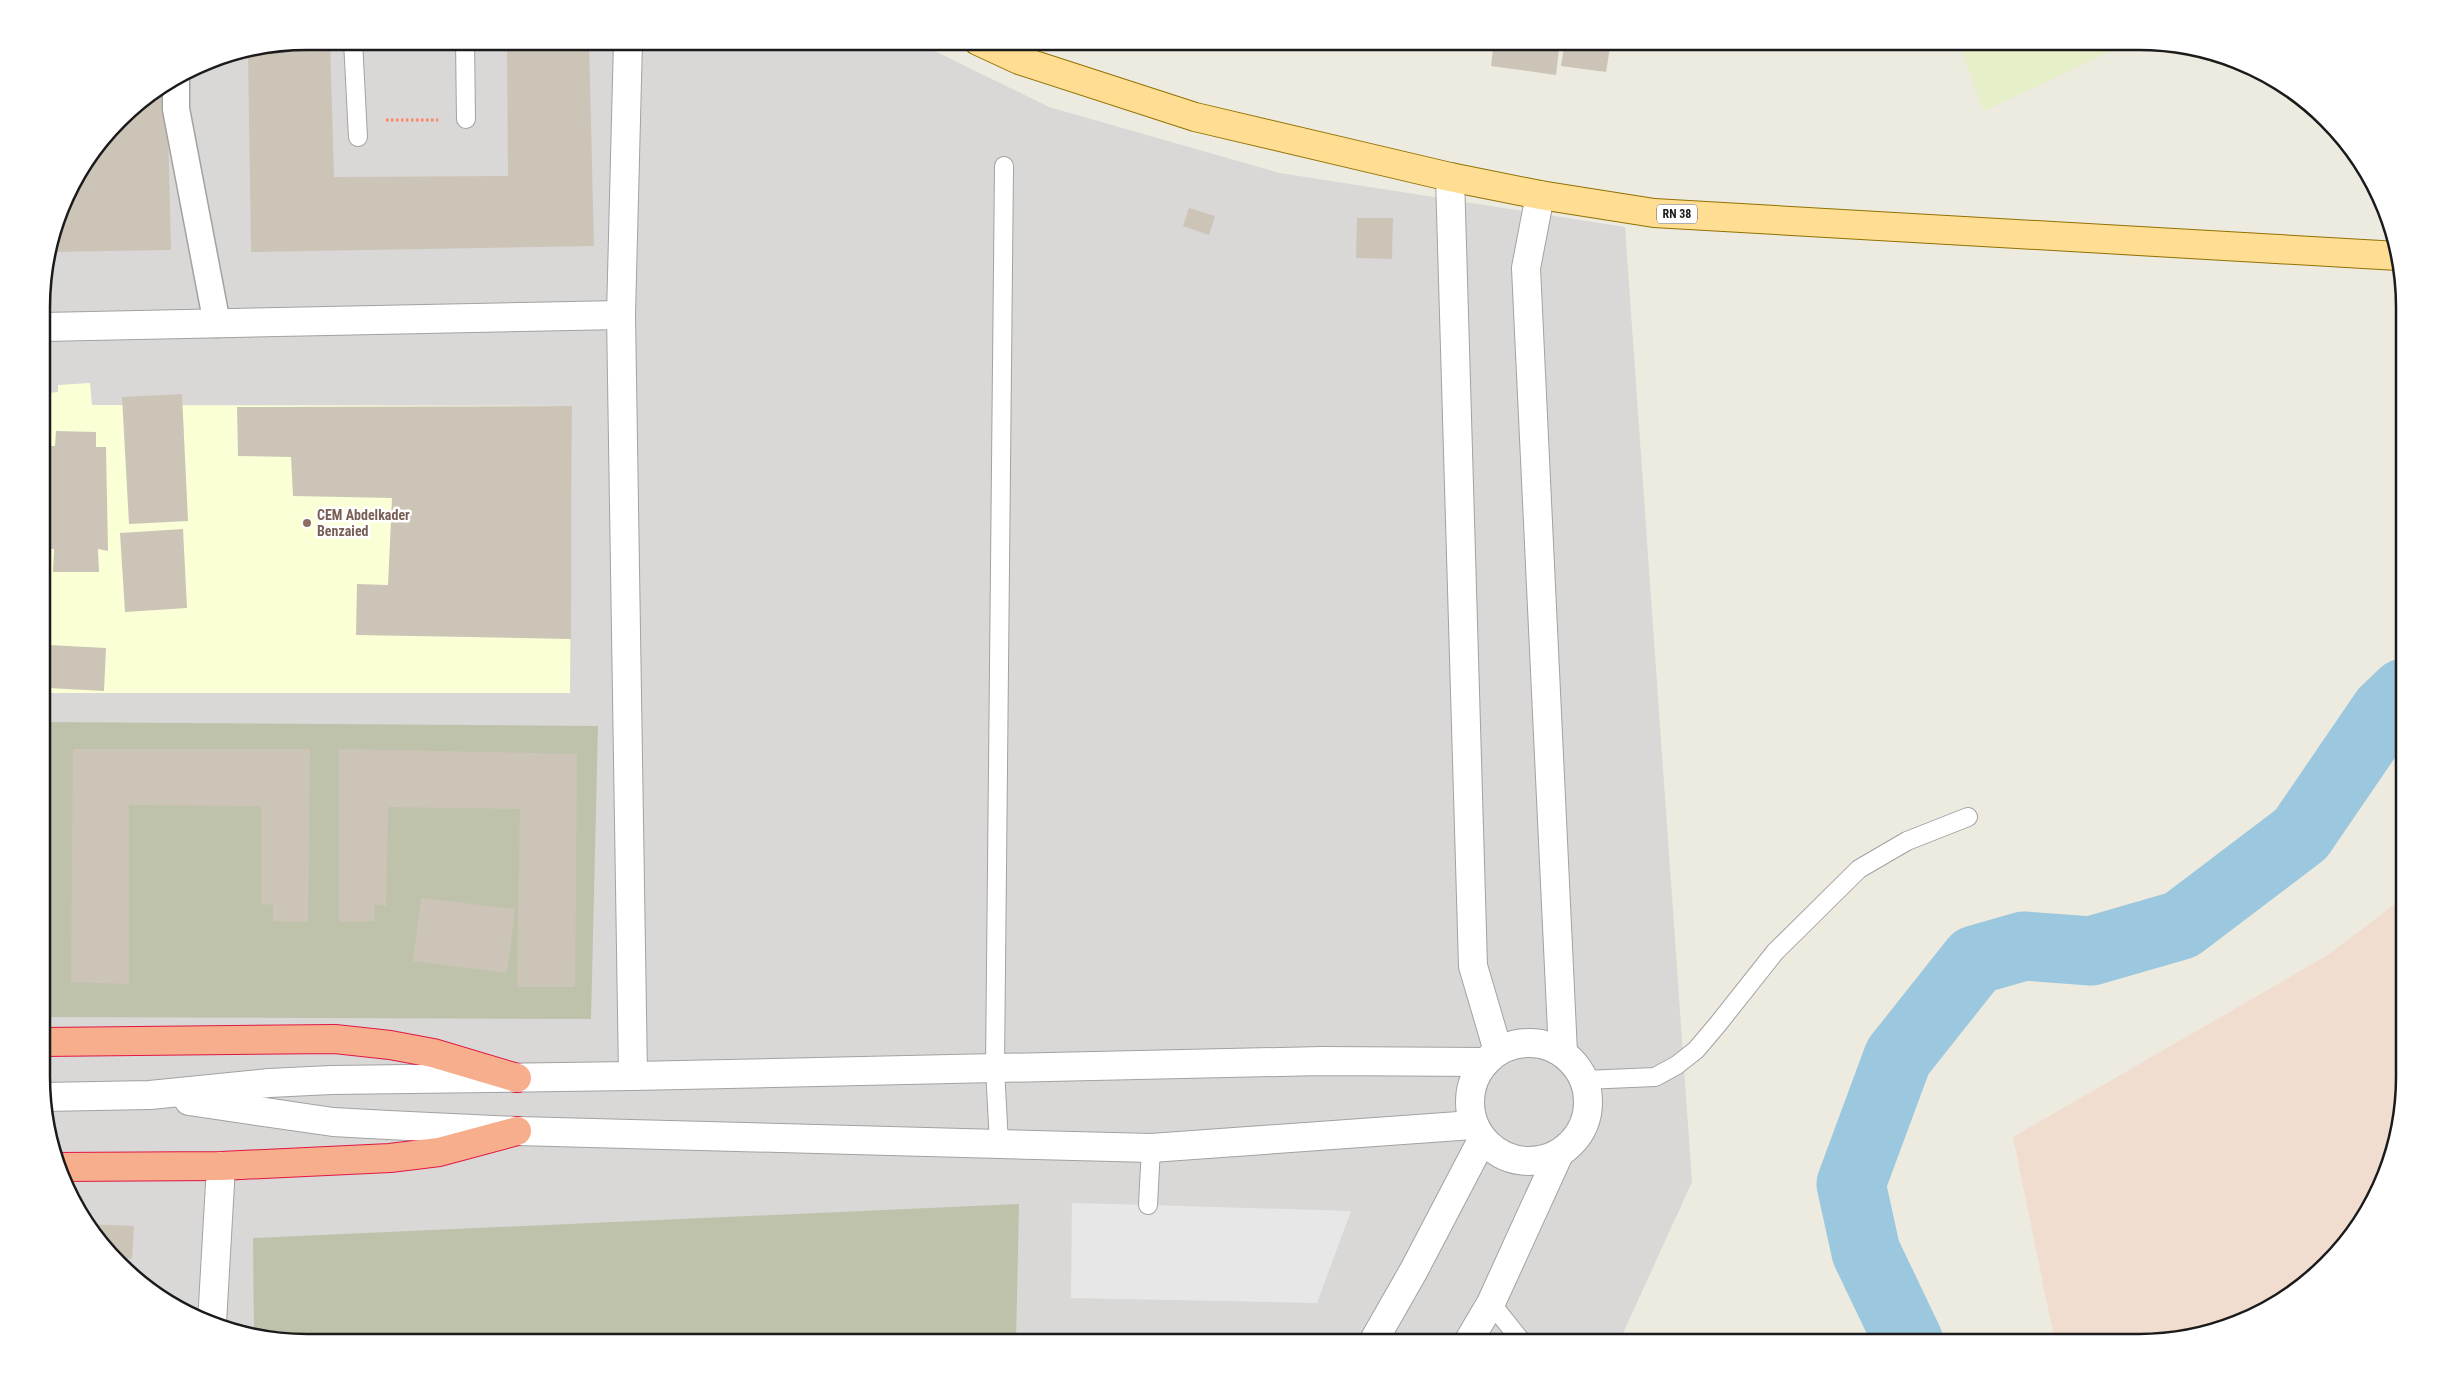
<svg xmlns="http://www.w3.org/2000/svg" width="2446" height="1384" viewBox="0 0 2446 1384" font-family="'Roboto Condensed',sans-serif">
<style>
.residential{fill:#d9d8d7}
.education{fill:#faffd6}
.military{fill:#f1ddd0}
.construction{fill:#bfc2aa}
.farmland{fill:#e7efc8}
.parking{fill:#e7e7e7}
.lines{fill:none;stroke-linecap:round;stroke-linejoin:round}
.river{stroke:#9bc8df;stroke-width:69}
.building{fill:#cdc4b8}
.service-casing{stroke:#a2a2a2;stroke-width:20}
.pedestrian-casing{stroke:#a2a2a2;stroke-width:29}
.minor-casing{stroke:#a2a2a2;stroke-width:30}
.tertiary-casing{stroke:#a2a2a2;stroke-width:30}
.primary-casing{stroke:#917200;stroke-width:30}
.trunk-casing{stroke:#e11644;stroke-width:30}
.path{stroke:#ff825e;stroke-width:3;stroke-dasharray:2.5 2.5;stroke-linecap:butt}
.service{stroke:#fff;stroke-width:18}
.pedestrian{stroke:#fff;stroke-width:26}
.minor{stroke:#fff;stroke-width:28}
.tertiary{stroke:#fff;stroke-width:28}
.primary{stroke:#ffdd92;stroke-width:28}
.trunk{stroke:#f6ae8c;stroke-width:28}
.education-dot{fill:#8d6e63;stroke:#fff;stroke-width:2}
.labels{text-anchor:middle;stroke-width:5;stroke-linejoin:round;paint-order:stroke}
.shield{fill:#fff;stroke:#5f5f5f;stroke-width:1}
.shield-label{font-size:12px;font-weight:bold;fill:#1b1b1b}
.education-label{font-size:14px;font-weight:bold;fill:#785e54;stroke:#fff;text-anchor:start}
.rim{fill:none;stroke:#1b1b1b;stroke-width:2.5}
</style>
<rect width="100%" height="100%" fill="#edeadf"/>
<polygon class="residential" points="307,41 914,41 1049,107 1280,173 1625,227 1692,1182 1619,1342 307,1343 238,1334 174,1307 131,1277 86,1224 55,1163 43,1112 43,272 69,189 131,107 205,61"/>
<g class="education">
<polygon points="90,383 92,405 572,406 570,693 43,693 43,397 49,393 58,392 58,385"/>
<polygon points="1016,1341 1226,1342 1016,1343"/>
</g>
<polygon class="military" points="2404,897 2404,1094 2396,1146 2369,1210 2339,1252 2286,1298 2224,1329 2156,1342 2055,1342 2013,1137 2328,955"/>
<g class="construction">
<polygon points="43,722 598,726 591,1019 43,1017"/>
<polygon points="1019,1204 1016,1343 307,1343 254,1336 253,1238"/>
</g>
<polygon class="farmland" points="1958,41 2133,41 1984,111"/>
<polygon class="parking" points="1072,1203 1148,1205 1351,1211 1317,1303 1071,1298"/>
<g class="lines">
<polyline class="river" points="1909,1342 1866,1252 1851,1184 1898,1057 1975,960 2024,946 2091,951 2181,925 2301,834 2385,711 2404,693"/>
</g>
<g class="building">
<polygon points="307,41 330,41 334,177 508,176 507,41 589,41 594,246 251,252 248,53"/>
<polygon points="1494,41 1560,41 1556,75 1491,66"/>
<polygon points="1565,41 1611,41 1606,72 1561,66"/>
<polygon points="167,85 171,250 50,252 69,189 76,179 85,179 85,168 131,107"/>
<polygon points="1189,208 1215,216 1209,235 1183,226"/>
<polygon points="1357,218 1393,218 1392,259 1356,258"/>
<polygon points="182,394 188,521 129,524 122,397"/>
<polygon points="572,406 571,639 356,635 357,584 388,585 392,498 293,496 291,457 238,456 237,407"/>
<polygon points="56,431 96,432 96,447 106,447 108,551 98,549 99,572 53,572 54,549 46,549 48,446 55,446"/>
<polygon points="183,529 187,608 125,612 120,533"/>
<polygon points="49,645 106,648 104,691 48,688"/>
<polygon points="73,749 310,749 308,922 273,921 273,904 261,905 261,806 129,805 129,984 71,982"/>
<polygon points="339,749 577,754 575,987 517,987 520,809 388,807 386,906 375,904 374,921 339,922"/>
<polygon points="421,898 515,909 507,973 413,961"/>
<polygon points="85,1224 134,1226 132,1259 115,1258"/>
<polygon points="1025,1336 1053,1342 1053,1343 1023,1343"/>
</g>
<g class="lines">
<g class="service-casing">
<g id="service">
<polyline points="353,41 358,137"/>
<polyline points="465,41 466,119"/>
<polyline points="1584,1080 1655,1077 1677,1065 1696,1050 1718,1024 1775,952 1859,869 1907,841 1968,817"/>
<polyline points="999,1144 995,1068 1004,166"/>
<polyline points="1148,1205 1151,1148"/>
<polyline points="1491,1303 1522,1342"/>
</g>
</g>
<g class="pedestrian-casing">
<polyline id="pedestrian" points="176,80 176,109 217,324"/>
</g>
<g class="minor-casing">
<g id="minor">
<polyline points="628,41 621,315 633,1076"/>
<polyline points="43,327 621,315"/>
<polyline points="212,1323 221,1166"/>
</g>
</g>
<g class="tertiary-casing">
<g id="tertiary">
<polyline points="1450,177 1473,966 1498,1051"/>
<polyline points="1540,195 1526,268 1563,1053"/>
<circle cx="1529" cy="1102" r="59"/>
<polyline points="43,1097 150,1095 269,1083 331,1080 633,1076 1322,1061 1484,1062"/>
<polyline points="189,1101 333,1122 388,1125 517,1131 1151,1148 1473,1125"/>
<polyline points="1373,1342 1414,1270 1482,1140"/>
<polyline points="1468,1342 1491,1303 1559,1154"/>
</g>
</g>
<g class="primary-casing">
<polyline id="primary" points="978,41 1019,60 1195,117 1450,177 1540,195 1654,213 2398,256"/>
</g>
<g class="trunk-casing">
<g id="trunk">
<polyline points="43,1042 335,1039 390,1045 433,1053 517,1078"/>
<polyline points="57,1167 221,1166 390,1158 439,1152 517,1131"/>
</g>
</g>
<polyline class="path" points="386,120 438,120"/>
<use href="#service" class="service"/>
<use href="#pedestrian" class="pedestrian"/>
<use href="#minor" class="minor"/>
<use href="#tertiary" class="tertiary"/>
<use href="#primary" class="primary"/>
<use href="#trunk" class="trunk"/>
</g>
<circle class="education-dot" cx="307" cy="523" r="5"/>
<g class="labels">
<rect class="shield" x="1657" y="204.5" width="40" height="19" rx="4"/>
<g class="shield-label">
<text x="1677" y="218">RN 38</text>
</g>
<g class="education-label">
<text x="317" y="520">CEM Abdelkader<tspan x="317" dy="16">Benzaied</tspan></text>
</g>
</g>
<path d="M0 0H2446V1384H0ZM307 50H2139A257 257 0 0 1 2396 307V1077A257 257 0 0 1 2139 1334H307A257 257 0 0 1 50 1077V307A257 257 0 0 1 307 50Z" fill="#fff" fill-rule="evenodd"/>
<path class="rim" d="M307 50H2139A257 257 0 0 1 2396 307V1077A257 257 0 0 1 2139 1334H307A257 257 0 0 1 50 1077V307A257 257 0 0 1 307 50Z"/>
</svg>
